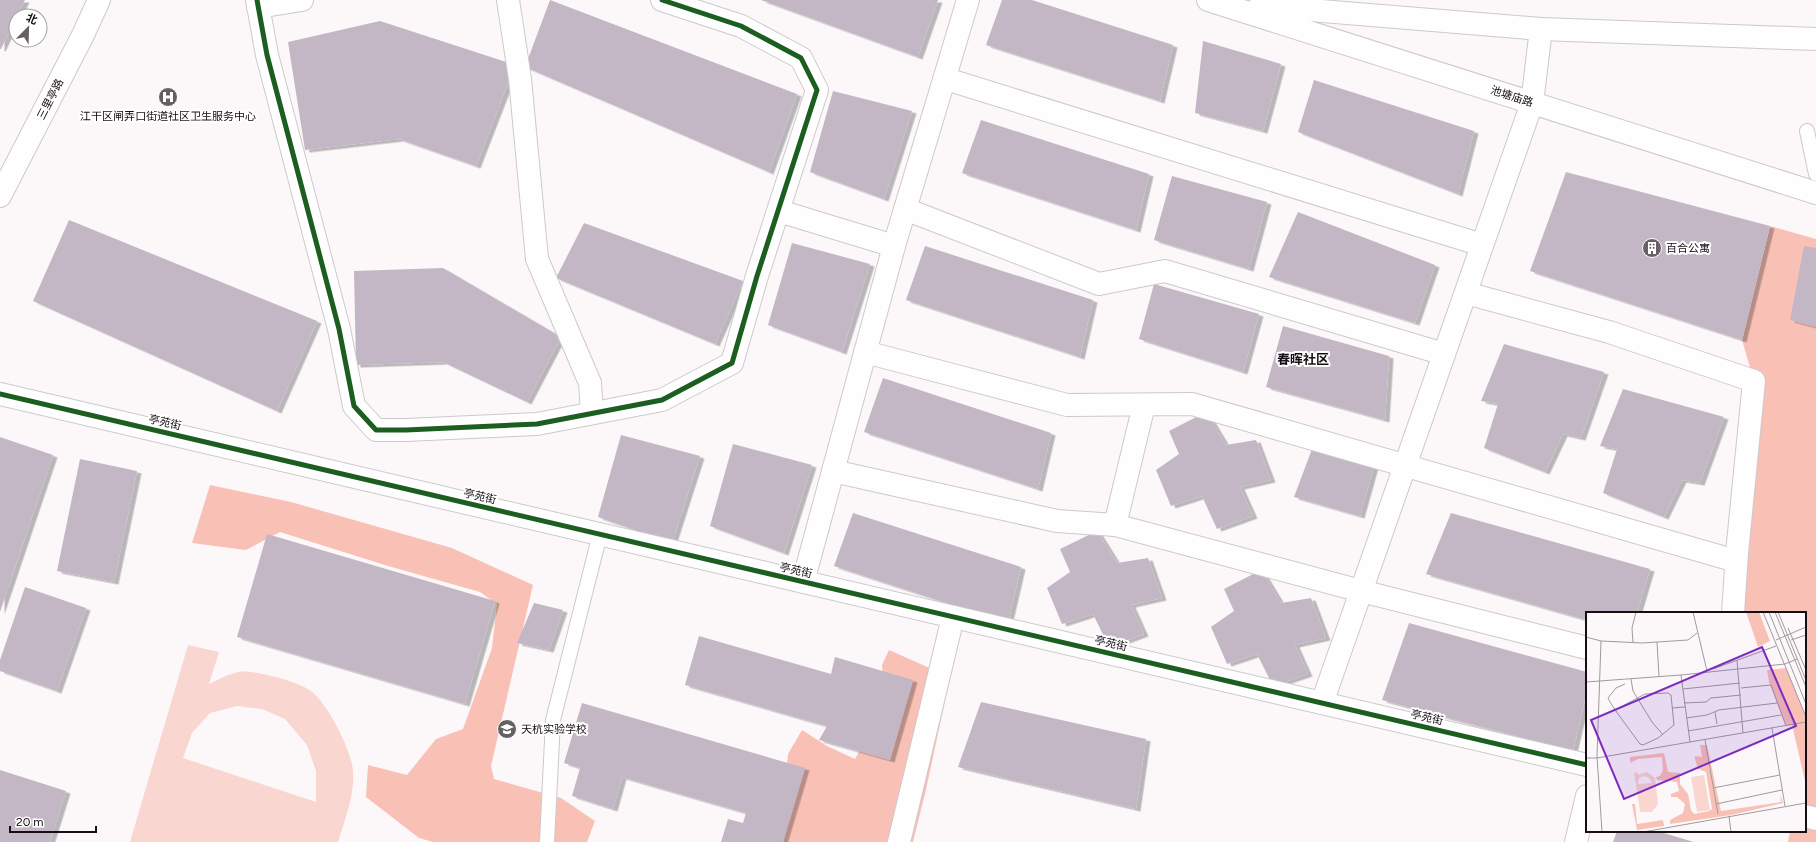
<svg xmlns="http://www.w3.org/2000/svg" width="1816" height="842" viewBox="0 0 1816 842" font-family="Figtree,'Noto Sans SC',sans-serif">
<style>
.green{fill:#f9d6d0;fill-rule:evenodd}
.forest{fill:#f9c1b6}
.building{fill:#c3b7c5;filter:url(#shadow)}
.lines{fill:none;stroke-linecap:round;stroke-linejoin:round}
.lane-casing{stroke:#cec8cc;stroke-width:16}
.street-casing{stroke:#cec8cc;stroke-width:24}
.secondary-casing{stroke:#cec8cc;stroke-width:24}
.lane{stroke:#fffefe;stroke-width:14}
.street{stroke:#fffefe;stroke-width:22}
.secondary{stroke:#fffefe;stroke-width:22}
.cycleway-casing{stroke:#fff;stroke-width:8}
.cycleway{stroke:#1b5e20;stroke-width:5}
.labels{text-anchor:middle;stroke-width:4;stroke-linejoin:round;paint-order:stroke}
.street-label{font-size:11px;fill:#160e13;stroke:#fff}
.poi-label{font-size:11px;fill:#160e13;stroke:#fff;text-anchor:start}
.quarter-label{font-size:13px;font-weight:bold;fill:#160e13;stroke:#fff}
.inset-road{fill:none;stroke:#a09a9e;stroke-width:1}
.view{fill:#7b2cbf;fill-opacity:0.15;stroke:#7b2cbf;stroke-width:2}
.inset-edge{fill:none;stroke:#160e13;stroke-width:2}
</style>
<defs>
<filter id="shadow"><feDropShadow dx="4.5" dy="2.5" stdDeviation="0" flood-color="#0004"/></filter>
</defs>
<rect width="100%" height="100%" fill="#fcf8fa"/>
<path class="green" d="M188,645l31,7 -10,32c9,-4 19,-10 29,-12 13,-3 58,9 70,17 18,10 44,62 45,82 2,24 -8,48 -15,71h-208zM237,706l25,3 23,10 22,26 9,26v31l-133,-44 9,-25 18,-20z"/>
<g class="forest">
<polygon points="1770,226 1816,239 1816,842 1788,842 1790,831 1805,831 1805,613 1733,613 1754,381 1742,340"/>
<polygon points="210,485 291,502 452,548 533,585 491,766 494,779 561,798 595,821 587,842 433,842 419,838 366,797 368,765 407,775 436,739 463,729 492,648 497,604 480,592 388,566 280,532 246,550 192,543"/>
<polygon points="889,650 950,677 926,790 913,842 780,842 788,754 802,730 827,746 855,759 885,704 882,665"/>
</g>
<g class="building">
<polygon points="0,0 25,0 1,49 0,49"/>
<polygon points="550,0 797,94 769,172 525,67"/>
<polygon points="761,0 938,0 918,57"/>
<polygon points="1002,0 1032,0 1173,45 1160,101 986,45"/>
<polygon points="380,21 515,65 476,166 399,139 305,150 288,42"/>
<polygon points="1203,41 1281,64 1263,131 1195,113"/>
<polygon points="1314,80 1474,131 1458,194 1298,132"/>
<polygon points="833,91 912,111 884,199 810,172"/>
<polygon points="981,120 1149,174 1136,230 962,173"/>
<polygon points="1566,172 1770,226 1742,340 1530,271"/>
<polygon points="1172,176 1267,202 1249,269 1154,240"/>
<polygon points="1298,212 1435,265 1415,323 1269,277"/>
<polygon points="69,220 317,321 277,411 33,301"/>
<polygon points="584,223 743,281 715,344 556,278"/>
<polygon points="792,243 870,264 842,352 768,325"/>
<polygon points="925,246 1093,300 1080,357 906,300"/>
<polygon points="1804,246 1816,248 1816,327 1790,320"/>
<polygon points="443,268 561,337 527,402 443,362 356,365 354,271"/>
<polygon points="1154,284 1259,314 1243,372 1139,339"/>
<polygon points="1283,326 1389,356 1385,420 1266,387"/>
<polygon points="1504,344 1604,372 1581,438 1563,434 1545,472 1484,448 1498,404 1481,401"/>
<polygon points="883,378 1051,433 1038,489 864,432"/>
<polygon points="1623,389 1724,417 1700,483 1682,480 1664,517 1603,493 1617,449 1600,446"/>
<polygon points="1206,412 1226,445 1256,440 1271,480 1240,487 1253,516 1217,529 1202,496 1171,506 1156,470 1179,454 1169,431"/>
<polygon points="621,435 700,456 672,543 598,517"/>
<polygon points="0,437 53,455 0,612"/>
<polygon points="733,444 812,465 784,553 710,526"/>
<polygon points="1312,449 1374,466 1360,516 1294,497"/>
<polygon points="80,459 137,471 114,582 57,571"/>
<polygon points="853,513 1021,567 1008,623 834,566"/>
<polygon points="1451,513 1650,569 1637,613 1587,613 1587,620 1426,574"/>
<polygon points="1097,531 1117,563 1148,558 1162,598 1131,605 1144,634 1109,647 1093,614 1062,624 1047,588 1070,572 1060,549"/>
<polygon points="267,534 495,601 465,704 237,637"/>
<polygon points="1261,570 1281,603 1311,598 1326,638 1295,645 1308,674 1273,686 1257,654 1227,664 1211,627 1234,611 1224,589"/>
<polygon points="25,587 86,608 57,691 0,671 0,660"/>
<polygon points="534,603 563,610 549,650 517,643"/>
<polygon points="1409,623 1587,672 1587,691 1573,751 1382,700"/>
<polygon points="699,636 831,674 835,657 913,680 890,760 819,740 827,726 685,685"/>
<polygon points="981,702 1146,739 1136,809 958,767"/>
<polygon points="582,703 805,768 783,842 721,842 728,819 743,823 746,813 622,777 613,809 572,796 580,768 564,763"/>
<polygon points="0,770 66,791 50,842 0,842"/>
<polygon points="1617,831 1657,831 1694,842 1613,842"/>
</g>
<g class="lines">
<g class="lane-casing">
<g id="lane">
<polyline points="1807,131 1816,174"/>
<polyline points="547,842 553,720 600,534"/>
</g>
</g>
<g class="street-casing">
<g id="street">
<polyline points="257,0 267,55 339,329 354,406 376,430 406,430 537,424 662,400 732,363 757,276 817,90 801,58 741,26 662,0"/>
<polyline points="508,0 520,79 537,259 590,383 592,413"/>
<polyline points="258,7 302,0"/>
<polyline points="946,79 1482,245"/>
<polyline points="905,209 1099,284 1165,271 1444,354"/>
<polyline points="779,211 894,246"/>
<polyline points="1466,293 1609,332 1754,381 1737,553 1733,613"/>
<polyline points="865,352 1067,405 1192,404 1736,561"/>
<polyline points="0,394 1587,765"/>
<polyline points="833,471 1057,521 1115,525 1361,591 1587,648"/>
<polyline points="1115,525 1144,405"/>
<polyline points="803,582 894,246 968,0"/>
<polyline points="1322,703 1532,103 1541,29"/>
<polyline points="1805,816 1816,819"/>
<polyline points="899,842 953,617"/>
<polyline points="1576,842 1587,796"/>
</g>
</g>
<g class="secondary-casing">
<g id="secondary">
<polyline points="1208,0 1816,193"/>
<polyline points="1260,6 1541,29 1816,39"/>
<polyline points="0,196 83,35 99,0"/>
</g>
</g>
<use href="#lane" class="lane"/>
<use href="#street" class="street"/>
<use href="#secondary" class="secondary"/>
<g class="cycleway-casing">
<g id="cycleway">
<polyline points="257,0 267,55 339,329 354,406 376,430 406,430 537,424 662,400 732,363 757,276 817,90 801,58 741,26 662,0"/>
<polyline points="0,394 1587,765"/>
</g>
</g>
<use href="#cycleway" class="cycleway"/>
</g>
<defs>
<g id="hospital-disc" transform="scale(1)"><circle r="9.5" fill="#666064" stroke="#fff"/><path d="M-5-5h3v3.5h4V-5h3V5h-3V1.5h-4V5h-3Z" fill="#fff"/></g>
<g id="building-disc" transform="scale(1)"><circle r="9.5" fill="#666064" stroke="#fff"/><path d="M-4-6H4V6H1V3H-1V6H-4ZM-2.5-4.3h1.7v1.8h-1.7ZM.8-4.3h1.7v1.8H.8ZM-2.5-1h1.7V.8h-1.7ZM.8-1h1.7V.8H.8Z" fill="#fff"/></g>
<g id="school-disc" transform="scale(1)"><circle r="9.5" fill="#666064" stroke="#fff"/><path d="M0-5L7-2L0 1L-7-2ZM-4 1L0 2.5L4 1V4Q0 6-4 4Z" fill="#fff"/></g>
</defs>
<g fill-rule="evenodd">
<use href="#hospital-disc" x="168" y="97"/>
<use href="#building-disc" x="1652" y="248"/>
<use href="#school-disc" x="507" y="729"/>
</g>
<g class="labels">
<g class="street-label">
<text transform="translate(1512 96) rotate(18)" y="4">池塘庙路</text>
<text transform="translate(50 99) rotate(-63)" y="4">三里亭路</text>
<text transform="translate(165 422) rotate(13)" y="4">亭苑街</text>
<text transform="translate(480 496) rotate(13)" y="4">亭苑街</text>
<text transform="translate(796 570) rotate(13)" y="4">亭苑街</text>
<text transform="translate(1111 643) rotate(13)" y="4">亭苑街</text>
<text transform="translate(1427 717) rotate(13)" y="4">亭苑街</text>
</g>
<g class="poi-label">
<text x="168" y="120" text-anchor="middle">江干区闸弄口街道社区卫生服务中心</text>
<text x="1666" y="252">百合公寓</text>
<text x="521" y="733">天杭实验学校</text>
</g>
<g class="quarter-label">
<text x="1303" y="364">春晖社区</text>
</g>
</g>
<g transform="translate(1586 612)">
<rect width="220" height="220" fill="#fcf8fa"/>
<path d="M51,160l1,3 9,-3 8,6 3,26 -6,8h-12l1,5 -7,-44zM58,164l5,2 3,5 -14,1 1,-6zM118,163l6,35 -13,2 -6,-35z" fill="#f9d6d0" fill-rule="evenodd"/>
<path d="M160,0h13l11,29 -12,6zM200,56l20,49v68l-14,-60 -6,1 -17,-44 -2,-12zM114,133h7l14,66 60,-9 -1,-8 3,9 -52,12 -61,9v-4l13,-7 2,-9 -8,-7h-6v-3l8,-3 -2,-9 -20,-2 -1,-3 4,-1 3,-6 -1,-13 -24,2 -8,4v-6l34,-4 4,19 12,1v11l8,10 3,16 3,4 15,-3 3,-2 -6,-37 -8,-3 -3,-10v-3l7,1zM46,192h3l2,20 26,-4 1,6 -27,4z" fill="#f9c1b6"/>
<path class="inset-road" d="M107,0l14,59M177,0l43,105M183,0l37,92M189,0l31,75M192,0l28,68M202,16l18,42M0,25l15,4 -4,115 5,76M190,28l30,-13M205,28l15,-5M15,29l41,2 46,-3 9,-7M71,30l2,34M47,31l-1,-15 4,-16M151,49l6,72M127,57l63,-23M95,63l9,67M45,67l2,12 19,31 11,13M0,70l95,-7 104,-11 12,-5M155,76l30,-3 15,41M97,77l57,-6M98,91l22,-1 5,-4 30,-3M86,96l13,-1M29,98l30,-16 23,-1 3,2 3,30 -16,13 -15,7 -3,-1 -22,-30 -8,-12 -2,-4 8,-10 9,-4M129,100l2,12M100,106l21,-3 12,-5 58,-7M186,116l13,78M102,119l93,-16M119,128l13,74M0,146h11l209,-36M127,176l67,-13M130,192l66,-14M143,204l2,16M57,220l163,-29"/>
<path class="view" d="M176,35l34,79 -172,73 -33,-79z"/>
<rect width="220" height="220" class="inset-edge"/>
</g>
<g transform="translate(28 28) rotate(23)"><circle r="19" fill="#ffffff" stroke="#a29fa1"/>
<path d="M0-3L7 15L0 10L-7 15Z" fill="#666064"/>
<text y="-6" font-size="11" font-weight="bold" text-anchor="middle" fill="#160e13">北</text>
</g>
<path d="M10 826v6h86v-6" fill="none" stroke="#160e13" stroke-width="2"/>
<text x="16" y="826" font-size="12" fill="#160e13" stroke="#ffffff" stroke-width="3" paint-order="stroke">20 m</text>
</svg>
